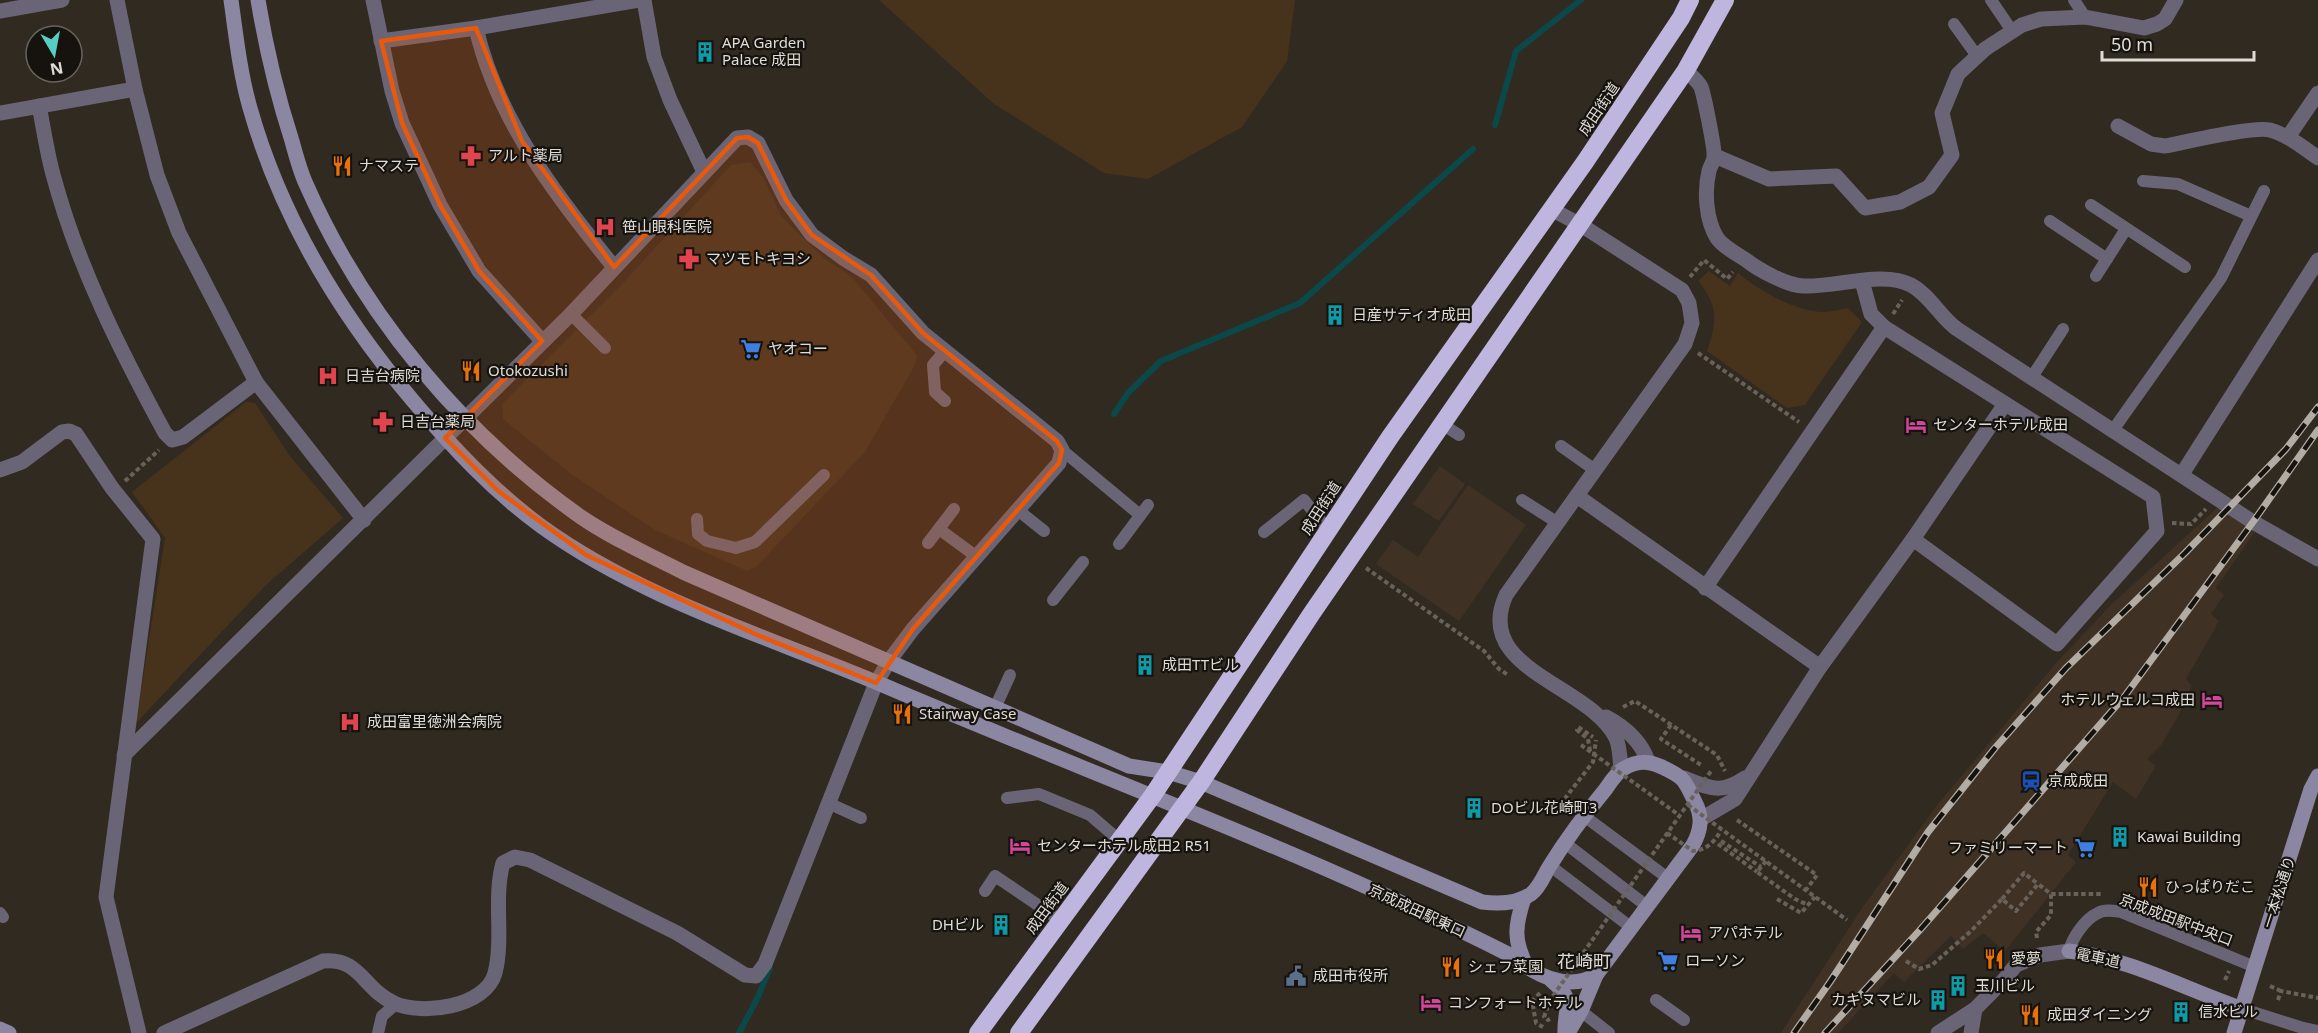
<svg xmlns="http://www.w3.org/2000/svg" width="2318" height="1033" viewBox="0 0 2318 1033" font-family="'Noto Sans','Noto Sans JP',sans-serif">
<style>
.built{fill:#3f3224}
.green{fill:#47331b}
.lines{fill:none;stroke-linecap:round;stroke-linejoin:round}
.stream{stroke:#0a4849;stroke-width:6}
.path{stroke:#68625a;stroke-width:4;stroke-dasharray:4.5 3;stroke-linecap:butt}
.lane{stroke:#696576;stroke-width:12}
.street{stroke:#696576;stroke-width:15}
.secondary{stroke:#8b86a1;stroke-width:15}
.highway{stroke:#beb6df;stroke-width:18}
.rail-casing{stroke:#b2aca5;stroke-width:7}
.rail{stroke:#16130f;stroke-width:4.5;stroke-dasharray:14;stroke-linecap:butt}
.path-bridge{stroke:#68625a;stroke-width:4;stroke-dasharray:4.5 3;stroke-linecap:butt}
.marked{fill:#e8590c;fill-opacity:0.2;stroke:#e8590c;stroke-width:4.5;stroke-linejoin:round}
.labels{text-anchor:middle;stroke-width:4.5;stroke-linejoin:round;paint-order:stroke}
.poi-label{font-size:15px;fill:#e0dbd5;stroke:#16130f;text-anchor:start}
.street-label{font-size:15px;fill:#e0dbd5;stroke:#16130f}
.quarter-label{font-size:18px;fill:#e0dbd5;stroke:#16130f}
</style>
<rect width="100%" height="100%" fill="#312a21"/>
<g class="built">
<polygon points="750,162 763,177 782,217 824,258 852,277 917,355 915,365 865,452 756,567 747,571 655,530 571,474 503,419 502,404 623,283 731,165"/>
<polygon points="1440,466 1465,484 1439,521 1413,504"/>
<polygon points="1468,485 1526,525 1459,621 1376,564 1393,540 1418,557"/>
<polygon points="2219,506 2256,530 2216,588 2224,595 2211,614 2219,621 2186,679 2192,686 2178,716 2162,744 2147,759 2156,766 2136,799 2113,782 2068,855 2076,862 2005,951 1983,933 1963,949 1951,936 1904,982 1894,973 1838,1033 1781,1033 1862,908 1938,804 2057,662 2112,604"/>
</g>
<g class="green">
<polygon points="879,0 1295,0 1287,61 1242,127 1148,179 1104,173 994,104"/>
<path d="M1709,271l21,15 8,-13c22,18 56,38 86,39 8,0 16,-3 24,-4l14,14 -57,83 -18,3 -80,-57c10,-29 12,-45 -9,-70z"/>
<polygon points="246,402 255,403 289,455 343,518 266,585 136,723 165,538 132,492"/>
</g>
<g class="lines">
<g class="stream">
<polyline points="1495,125 1516,51 1581,0"/>
<polyline points="1114,414 1128,393 1161,361 1300,303 1473,149"/>
<polyline points="739,1033 757,999 770,968"/>
</g>
<g class="path">
<polyline points="1690,277 1704,260 1727,279 1733,272"/>
<polyline points="1893,314 1902,300"/>
<polyline points="1698,353 1799,422"/>
<polyline points="125,481 159,450"/>
<polyline points="2172,523 2191,524 2206,509"/>
<polyline points="1366,568 1484,651 1499,669 1508,675"/>
<polyline points="1623,707 1635,701 1717,755 1725,771"/>
<polyline points="1671,725 1661,739 1701,765"/>
<polyline points="1590,751 1588,739 1577,730 1578,727 1593,737"/>
<polyline points="1574,803 1566,797 1593,762 1596,740"/>
<polyline points="1737,820 1817,875 1806,890"/>
<polyline points="1721,841 1761,867"/>
<polyline points="1718,844 1757,872"/>
<polyline points="1766,861 1757,872 1795,899 1808,905"/>
<polyline points="1777,899 1801,913 1815,897"/>
<polyline points="2002,899 2024,873 2038,884"/>
<polyline points="2037,938 2036,932 2051,915 2051,894"/>
<polyline points="1906,961 1919,969 1932,965 1971,931 2002,899 2016,911 2038,884 2051,894 2103,894"/>
<polyline points="2225,980 2229,971"/>
<polyline points="2270,986 2281,991"/>
<polyline points="1540,993 1532,1001 1536,1023 1543,1027"/>
<polyline points="2278,1000 2281,991 2318,998"/>
<polyline points="1548,1006 1544,1017 1548,1020 1550,1019"/>
</g>
<g class="lane">
<polyline points="1991,0 2012,31"/>
<polyline points="2074,0 2085,17"/>
<polyline points="1954,24 1977,56"/>
<polyline points="2143,181 2178,184 2251,216"/>
<polyline points="2091,205 2185,267"/>
<polyline points="2050,221 2107,259"/>
<polyline points="2096,276 2126,229"/>
<polyline points="571,314 605,348"/>
<polyline points="944,352 933,365 935,392 945,401"/>
<polyline points="2032,377 2063,329"/>
<polyline points="1442,424 1459,435"/>
<polyline points="2113,430 2221,278 2264,191"/>
<polyline points="1561,446 1595,470"/>
<polyline points="1062,450 1140,515"/>
<polyline points="1522,500 1558,523"/>
<polyline points="1019,511 1044,531"/>
<polyline points="697,519 698,534 707,541 736,548 755,542 824,475"/>
<polyline points="939,529 977,557"/>
<polyline points="1264,532 1304,500 1328,530"/>
<polyline points="928,543 954,509"/>
<polyline points="1119,544 1148,505"/>
<polyline points="1053,600 1083,562"/>
<polyline points="995,708 1010,675"/>
<polyline points="1007,798 1039,794 1090,815 1119,840"/>
<polyline points="828,803 861,818"/>
<polyline points="1584,816 1669,879"/>
<polyline points="1565,843 1648,907"/>
<polyline points="1549,865 1632,928"/>
<polyline points="985,891 995,876 1060,920"/>
<polyline points="0,913 3,917"/>
<path d="M2069,951c3,-13 16,-32 29,-38 7,-4 16,-2 23,-1l134,55"/>
<polyline points="1656,1000 1684,1020"/>
<polyline points="2243,1009 2303,1028 2318,1031"/>
<polyline points="1581,1011 1609,1033"/>
<polyline points="378,1033 382,1016 396,1004"/>
</g>
<g class="street">
<polyline points="117,0 135,89 157,175 179,233 256,382 364,520"/>
<polyline points="373,0 392,91 402,123 440,205 479,271 542,341"/>
<polyline points="644,0 654,57 670,100 704,172"/>
<polyline points="0,11 62,0"/>
<path d="M476,28c21,91 80,168 138,239"/>
<polyline points="381,41 476,28 639,0"/>
<path d="M1686,70c4,5 12,11 15,17 3,8 13,58 13,67 1,6 -4,12 -5,17 -5,21 -3,49 8,67 6,9 20,16 29,22 13,10 40,25 57,26 32,2 79,-16 108,-1 19,10 29,32 46,44l296,193 65,37"/>
<path d="M39,106c5,24 8,48 15,72 24,89 67,174 111,255l7,7 11,-3 73,-55"/>
<polyline points="0,113 135,89"/>
<path d="M2118,126l33,18 14,2c21,-4 88,-20 105,-16 18,5 34,18 48,28"/>
<polyline points="2288,137 2318,93"/>
<polyline points="1715,156 1769,179 1836,176 1865,208 1900,202 1929,187 1952,155 1942,113 1958,74 1985,49 2022,25 2041,19 2085,17 2144,28 2157,24 2165,19 2176,0"/>
<path d="M1551,209l30,16 101,65 7,13 3,20 -7,21 -179,251c-34,75 83,89 110,143 4,9 4,22 5,32"/>
<polyline points="1862,281 1871,314 1884,327"/>
<polyline points="0,470 22,462 62,432 69,431 76,434 112,488 153,539 106,897 139,1033"/>
<polyline points="2182,474 2318,260"/>
<polyline points="1577,496 1820,667"/>
<polyline points="1705,588 1884,327 2153,497 2157,531 2057,644 1913,539"/>
<path d="M1606,717c19,10 35,25 42,44"/>
<path d="M124,755l447,-441 166,-176 11,-1 10,6 28,57 26,35 31,23 28,17 52,58 134,108 5,9 -3,13 -146,166 -24,32 -13,22 -111,281 -9,12 -11,-1 -68,-42 -147,-73 -15,-3 -12,6c-10,36 1,74 -8,110 -9,34 -73,43 -101,30 -30,-13 -34,-46 -71,-42l-159,72"/>
<path d="M1684,778c26,10 36,17 61,0"/>
<polyline points="1701,819 1735,799 1820,667 1913,539 2005,404"/>
<polyline points="1938,1033 1975,1009 2003,981 2016,965 2040,955 2069,951"/>
<polyline points="1971,1033 1975,1009"/>
</g>
<g class="secondary">
<path d="M231,0c5,36 9,73 19,108 31,110 91,208 164,294 38,45 79,89 127,124 99,72 225,110 337,157 210,90 426,168 630,271 25,19 58,39 88,21l97,-130c8,-15 10,-28 2,-43 -11,-23 -10,-24 -33,-35 -14,-6 -25,-7 -39,2 -7,4 -13,14 -18,21 -19,23 -38,48 -54,74 -7,10 -10,22 -20,30 -14,10 -34,10 -49,8l-281,-120 -33,-10 -39,-6 -444,-193c-35,-18 -72,-34 -104,-56 -118,-83 -217,-201 -275,-333 -6,-13 -10,-28 -14,-43 -15,-46 -26,-93 -34,-141"/>
<path d="M1524,898c-9,28 -11,42 3,69"/>
<path d="M2069,951c61,8 116,38 174,58"/>
<path d="M1551,980c26,22 13,25 14,53"/>
<polyline points="0,1029 9,1033"/>
<polyline points="1568,1033 1581,1011 1596,975"/>
<polyline points="2234,1033 2311,789 2318,776"/>
</g>
<g class="highway">
<polyline points="978,1033 1153,795 1390,437 1585,162 1681,18 1690,0"/>
<polyline points="1019,1033 1201,782 1312,613 1686,70 1725,0"/>
</g>
<g class="rail-casing">
<g id="rail">
<polyline points="1794,1033 1830,982 1928,832 1995,748 2066,668 2185,553 2286,449 2318,407"/>
<polyline points="1825,1033 1919,931 2124,697 2253,522 2318,430"/>
</g>
</g>
<use href="#rail" class="rail"/>
<g class="path-bridge">
<polyline points="1581,745 1679,815"/>
<polyline points="1688,805 1847,920"/>
<path d="M1667,833l26,18c13,-1 22,-9 28,-21"/>
<polyline points="1553,996 1711,771"/>
</g>
</g>
<path class="marked" d="M476,28l46,113 92,126 123,-129 11,-1 10,6 28,57 26,35 59,40 52,58 134,108 5,9 -3,13 -146,166 -37,54 -119,-48 -171,-80 -88,-64 -53,-53 97,-97 -63,-70 -39,-66 -38,-82 -21,-82z"/>
<defs>
<g id="building-bare" transform="scale(1.62)"><path d="M-4-6H4V6H1V3H-1V6H-4ZM-2.5-4.3h1.7v1.8h-1.7ZM.8-4.3h1.7v1.8H.8ZM-2.5-1h1.7V.8h-1.7ZM.8-1h1.7V.8H.8Z" fill="#0f9aa8" stroke="#16130f" stroke-width="2.5" paint-order="stroke"/></g>
<g id="pharmacy-bare" transform="scale(1.62)"><path d="M-2-6h4v4h4v4h-4v4h-4v-4h-4v-4h4Z" fill="#e0444e" stroke="#16130f" stroke-width="2.5" paint-order="stroke"/></g>
<g id="restaurant-bare" transform="scale(1.62)"><path d="M-5-6h1v4h1v-4h1v4h1v-4h1v5L-1.5 .5V6h-2V.5L-5-1ZM5-6V6H3V1.5H1.5Q1.5-4 5-6Z" fill="#e8710a" stroke="#16130f" stroke-width="2.5" paint-order="stroke"/></g>
<g id="hospital-bare" transform="scale(1.62)"><path d="M-5-5h3v3.5h4V-5h3V5h-3V1.5h-4V5h-3Z" fill="#e0444e" stroke="#16130f" stroke-width="2.5" paint-order="stroke"/></g>
<g id="supermarket-bare" transform="scale(1.62)"><path d="M-6-5.5h2.5l.6 2H6L4.5 2H-2.5L-4.4-4H-6ZM-1.5 3.2a1.3 1.3 0 1 0 .1 0ZM3 3.2a1.3 1.3 0 1 0 .1 0Z" fill="#3f7fe0" stroke="#16130f" stroke-width="2.5" paint-order="stroke"/></g>
<g id="hotel-bare" transform="scale(1.62)"><path d="M-6-4.5h1.5V1H6V5H4.5V3h-9V5H-6ZM-4 0a1.8 1.8 0 1 1 3.6 0ZM.5 0V-2.5h3Q6-2.5 6 0Z" fill="#d1479c" stroke="#16130f" stroke-width="2.5" paint-order="stroke"/></g>
<g id="station-bare" transform="scale(1.62)"><path d="M-3-6H3Q5-6 5-4V2Q5 4 3 4L4.5 6H3L1.5 4h-3L-3 6H-4.5L-3 4Q-5 4-5 2V-4Q-5-6-3-6ZM-3.5-4v3h7v-3ZM-3.5 1v1.5H-2V1ZM2 1v1.5H3.5V1Z" fill="#1a4fb4" stroke="#16130f" stroke-width="2.5" paint-order="stroke"/></g>
<g id="civic-bare" transform="scale(1.62)"><path d="M-.6-6.5H3V-4.5H.6V-3L4-1V1h2V6H-6V1h2V-1L-.6-3ZM-1.2 2.5V6h2.4V2.5Z" fill="#5c6f8a" stroke="#16130f" stroke-width="2.5" paint-order="stroke"/></g>
</defs>
<g fill-rule="evenodd">
<use href="#building-bare" x="705" y="52"/>
<use href="#pharmacy-bare" x="471" y="156"/>
<use href="#restaurant-bare" x="342" y="166"/>
<use href="#hospital-bare" x="605" y="227"/>
<use href="#pharmacy-bare" x="689" y="259"/>
<use href="#building-bare" x="1335" y="315"/>
<use href="#supermarket-bare" x="751" y="349"/>
<use href="#restaurant-bare" x="471" y="371"/>
<use href="#hospital-bare" x="328" y="376"/>
<use href="#pharmacy-bare" x="383" y="422"/>
<use href="#hotel-bare" x="1916" y="425"/>
<use href="#building-bare" x="1145" y="665"/>
<use href="#hotel-bare" x="2212" y="700"/>
<use href="#restaurant-bare" x="902" y="714"/>
<use href="#hospital-bare" x="350" y="722"/>
<use href="#station-bare" x="2031" y="781"/>
<use href="#building-bare" x="1474" y="808"/>
<use href="#building-bare" x="2120" y="837"/>
<use href="#hotel-bare" x="1020" y="846"/>
<use href="#supermarket-bare" x="2085" y="848"/>
<use href="#restaurant-bare" x="2148" y="887"/>
<use href="#building-bare" x="1001" y="925"/>
<use href="#hotel-bare" x="1691" y="933"/>
<use href="#restaurant-bare" x="1994" y="959"/>
<use href="#supermarket-bare" x="1668" y="961"/>
<use href="#restaurant-bare" x="1451" y="967"/>
<use href="#civic-bare" x="1296" y="976"/>
<use href="#building-bare" x="1958" y="986"/>
<use href="#building-bare" x="1938" y="1000"/>
<use href="#hotel-bare" x="1431" y="1003"/>
<use href="#building-bare" x="2181" y="1012"/>
<use href="#restaurant-bare" x="2030" y="1015"/>
</g>
<g class="labels">
<g class="poi-label">
<text x="722" y="48">APA Garden<tspan x="722" dy="17">Palace 成田</tspan></text>
<text x="488" y="161">アルト薬局</text>
<text x="359" y="171">ナマステ</text>
<text x="622" y="232">笹山眼科医院</text>
<text x="706" y="264">マツモトキヨシ</text>
<text x="1352" y="320">日産サティオ成田</text>
<text x="768" y="354">ヤオコー</text>
<text x="488" y="376">Otokozushi</text>
<text x="345" y="381">日吉台病院</text>
<text x="400" y="427">日吉台薬局</text>
<text x="1933" y="430">センターホテル成田</text>
<text x="1162" y="670">成田TTビル</text>
<text x="2195" y="705" text-anchor="end">ホテルウェルコ成田</text>
<text x="919" y="719">Stairway Case</text>
<text x="367" y="727">成田富里徳洲会病院</text>
<text x="2048" y="786">京成成田</text>
<text x="1491" y="813">DOビル花崎町3</text>
<text x="2137" y="842">Kawai Building</text>
<text x="1037" y="851">センターホテル成田2 R51</text>
<text x="2068" y="853" text-anchor="end">ファミリーマート</text>
<text x="2165" y="892">ひっぱりだこ</text>
<text x="984" y="930" text-anchor="end">DHビル</text>
<text x="1708" y="938">アパホテル</text>
<text x="2011" y="964">愛夢</text>
<text x="1685" y="966">ローソン</text>
<text x="1468" y="972">シェフ菜園</text>
<text x="1313" y="981">成田市役所</text>
<text x="1975" y="991">玉川ビル</text>
<text x="1921" y="1005" text-anchor="end">カキヌマビル</text>
<text x="1448" y="1008">コンフォートホテル</text>
<text x="2198" y="1017">信水ビル</text>
<text x="2047" y="1020">成田ダイニング</text>
</g>
<g class="street-label">
<text transform="translate(1599 109) rotate(-56)" y="5">成田街道</text>
<text transform="translate(1321 508) rotate(-57)" y="5">成田街道</text>
<text transform="translate(2279 892) rotate(-72)" y="5">一本松通り</text>
<text transform="translate(1047 908) rotate(-53)" y="5">成田街道</text>
<text transform="translate(1417 911) rotate(25)" y="5">京成成田駅東口</text>
<text transform="translate(2176 920) rotate(21)" y="5">京成成田駅中央口</text>
<text transform="translate(2098 958) rotate(12)" y="5">電車道</text>
</g>
<g class="quarter-label">
<text x="1584" y="968">花崎町</text>
</g>
</g>
<g transform="translate(54 54) rotate(170)"><circle r="28" fill="#16130f" stroke="#67635e" stroke-width="1.5"/>
<path d="M0-4.5L10 22L0 15L-10 22Z" fill="#56cec3"/>
<text y="-9" font-size="16" font-weight="bold" text-anchor="middle" fill="#e0dbd5">N</text>
</g>
<path d="M2102 51v9h152v-9" fill="none" stroke="#e0dbd5" stroke-width="3"/>
<text x="2111" y="51" font-size="18" fill="#e0dbd5" stroke="#16130f" stroke-width="4.5" paint-order="stroke">50 m</text>
</svg>
